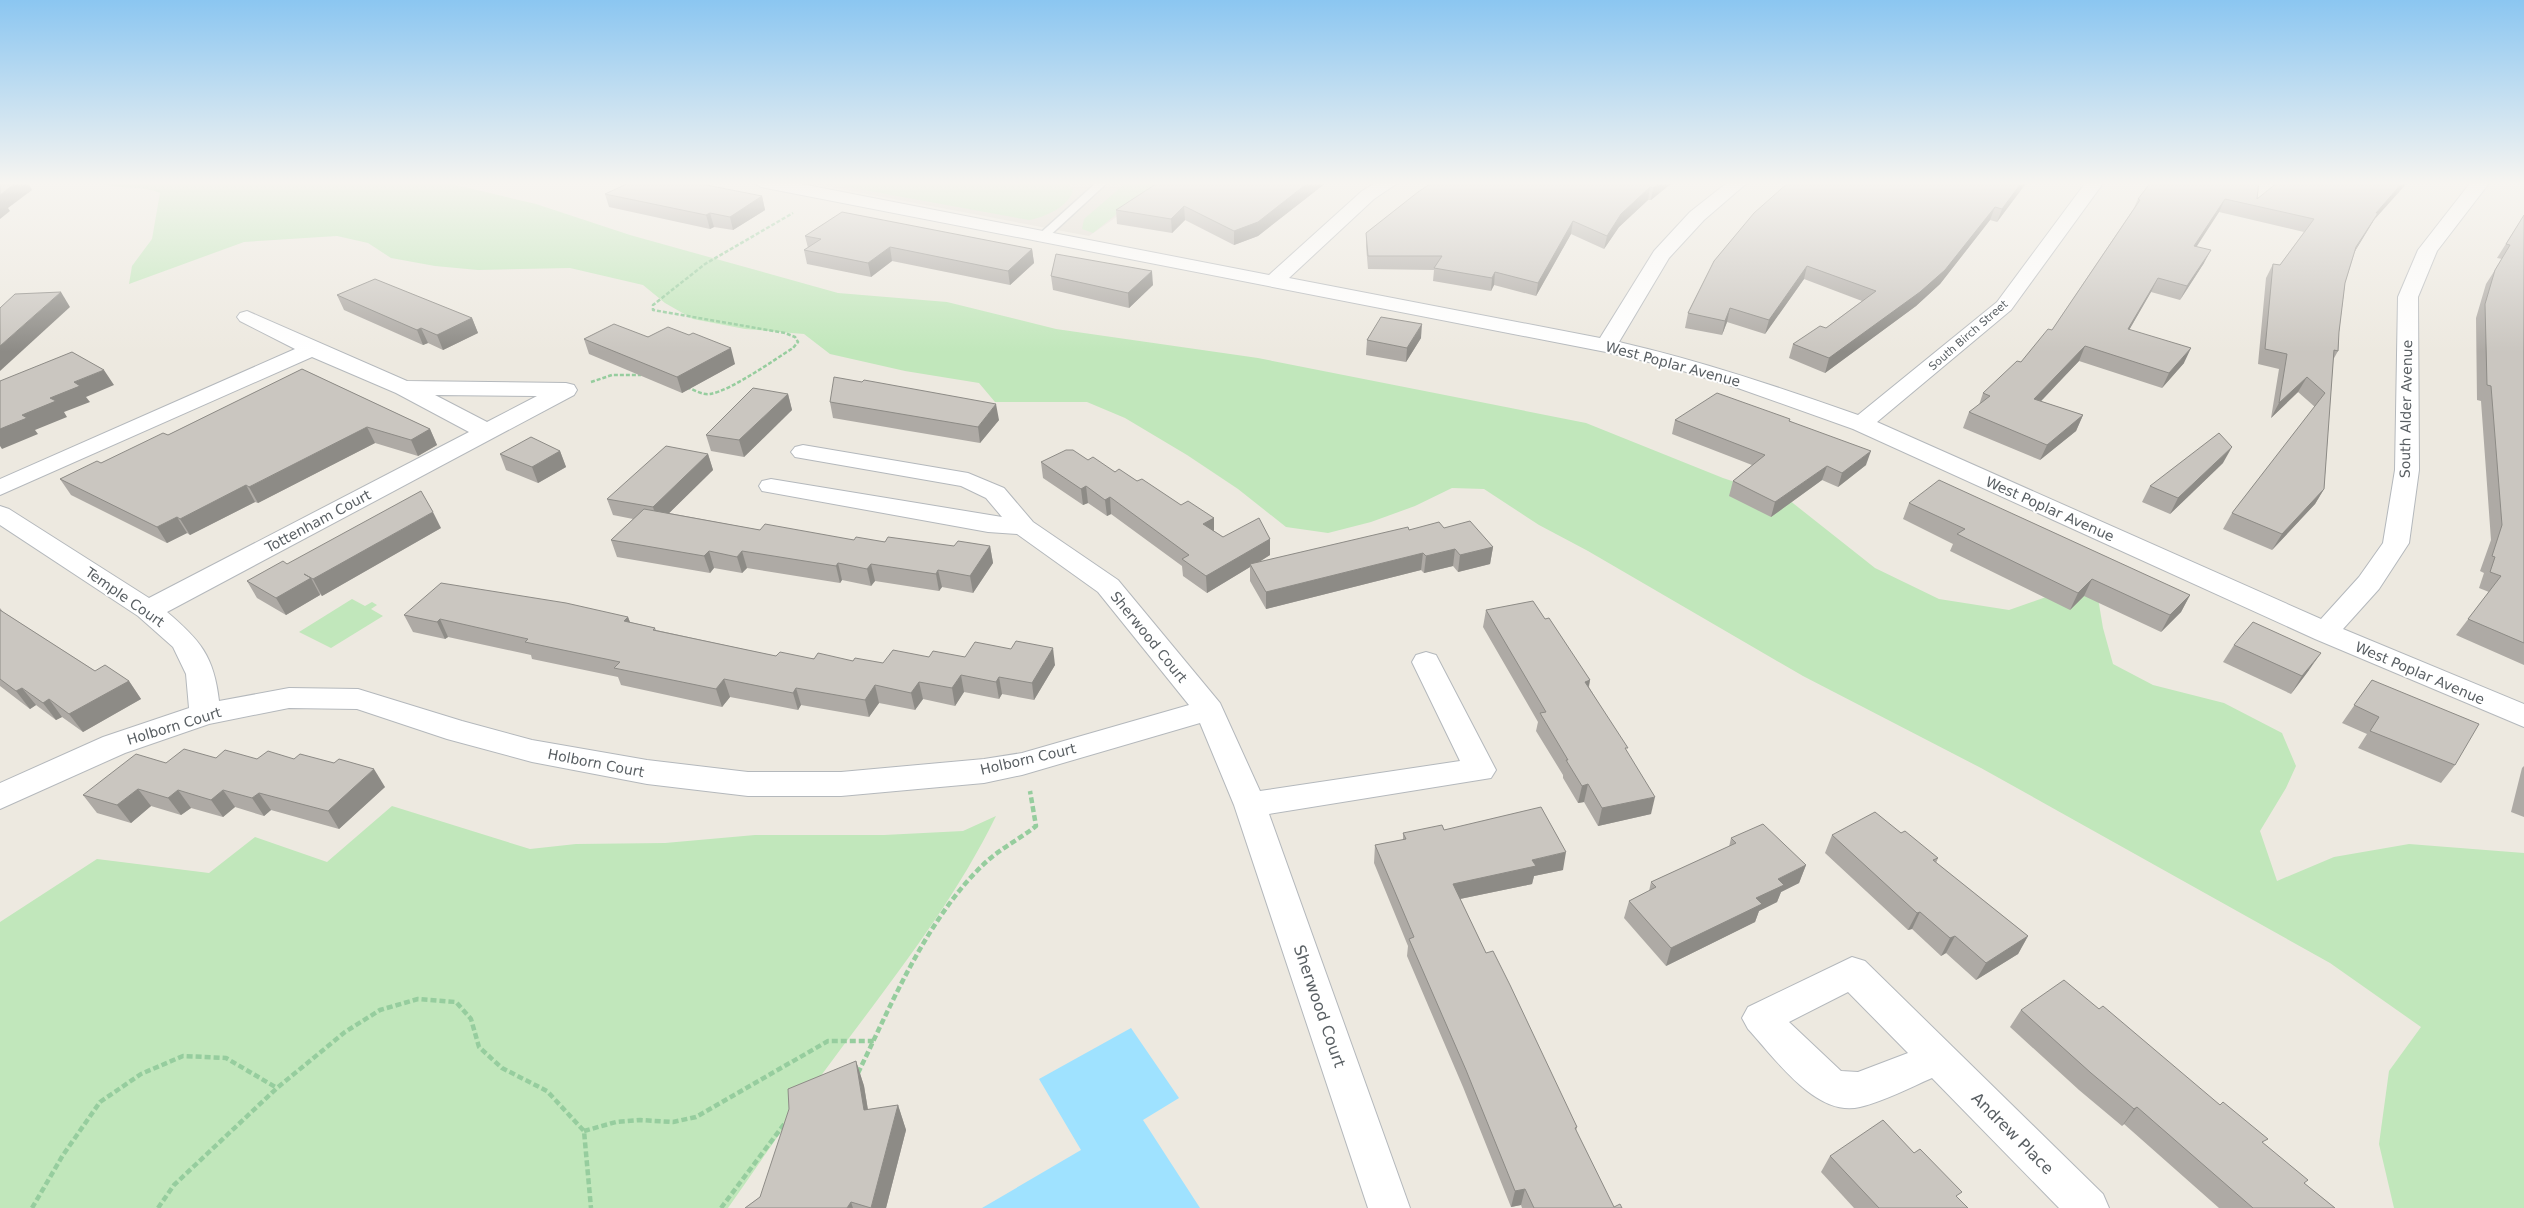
<svg xmlns="http://www.w3.org/2000/svg" width="2524" height="1208" viewBox="0 0 2524 1208" font-family="'DejaVu Sans',sans-serif">
<style>
.education{fill:#dfdad1}
.green{fill:#c1e7bb}
.water{fill:#9fe2ff}
.lines{fill:none;stroke-linecap:round;stroke-linejoin:round}
.service-casing{stroke:#b4b8bc;stroke-width:3}
.minor-casing{stroke:#b4b8bc;stroke-width:2}
.path-far1{stroke:#96cd9e;stroke-width:2.5;stroke-dasharray:4 2;stroke-linecap:butt}
.path{stroke:#96cd9e;stroke-width:4.5;stroke-dasharray:6 3;stroke-linecap:butt}
.service{fill:#fff;fill-rule:evenodd}
.minor{fill:#fff;fill-rule:evenodd}
.wall{fill:#aeaaa5}
.shaded-wall{fill:#8d8b86}
.building{fill:#cac6c0;stroke:#8d8b86}
.labels{text-anchor:middle;stroke-width:4;stroke-linejoin:round;paint-order:stroke}
.far-street-label{font-size:11px;fill:#595f63;stroke:#fff}
.street-label{font-size:14px;fill:#595f63;stroke:#fff}
.near-street-label{font-size:16px;fill:#595f63;stroke:#fff}
</style>
<rect width="100%" height="100%" fill="#ede9e0"/>
<polygon class="education" points="804,182 1167,182 1089,236"/>
<g class="green">
<path d="M97,182h346l93,22 94,31 208,58 109,9 109,27 202,29 328,65 137,55 66,22 86,68 64,31 70,11 51,-18 38,6 5,30 10,36 40,21 71,18 58,30 14,33 -10,22 -26,43 17,50 57,-24 75,-13 115,9v355h-130l-15,-64 10,-73 32,-44 -91,-64 -349,-195 -178,-92 -215,-125 -49,-26 -55,-36 -32,-1 -37,18 -44,16 -43,11 -42,-6 -48,-38 -51,-34 -62,-37 -38,-16h-92l-16,-19 -74,-12 -75,-17 -26,-20 -59,-5 -52,-10 -28,-16 -22,-18 -73,-17 -92,2 -43,-4 -44,-8 -23,-15 -31,-7 -93,6 -115,42 3,-18 20,-27 8,-46c-20,-9 -43,-2 -63,-11z"/>
<path d="M820,182h245l8,7c-2,17 -30,29 -44,31z"/>
<polygon points="1127,182 1157,182 1093,233 1082,229 1084,219"/>
<polygon points="352,599 365,606 372,602 377,605 371,609 383,616 331,648 299,632"/>
<path d="M392,806l138,43 46,-5 89,-1 90,-8h129l79,-4 33,-15c-41,84 -100,159 -156,234 -39,52 -75,105 -112,158h-728v-286l97,-63 112,14 46,-36 72,25z"/>
</g>
<polygon class="water" points="1131,1028 1179,1098 1143,1120 1200,1208 982,1208 1081,1150 1039,1079"/>
<g class="lines">
<g class="service-casing">
<polygon id="service" points="1097,182 1108,182 1045,240 1037,240 1037,236"/>
</g>
<g class="minor-casing">
<g id="minor">
<path d="M752,182h39l478,93 93,-84 15,-9h22l-25,17 -85,79 311,60 54,-87 36,-39 38,-30h20l-44,38 -35,38 -50,84c82,19 160,45 239,73l139,-113 89,-120h18l-93,128 -134,112 444,197 38,-42 24,-34 12,-73 3,-173 20,-47 53,-68h19l-53,69 -19,46 1,173 -10,73 -30,46 -36,40 181,75v23l-209,-88 -462,-210 -118,-42 -65,-20 -64,-15 -845,-165z"/>
<path d="M247,311l160,70 159,2 8,2 3,5 -3,5 -407,217c33,28 47,44 52,89l70,-13 69,1 104,32 70,19 115,20 101,12h93l143,-13 38,-6 167,-48 -91,-113 -81,-58 -29,-2 -226,-41 -3,-5 3,-5 9,-2 231,38 -16,-19 -25,-12 -166,-29 -4,-5 4,-5 8,-2 165,28 36,15 29,34 85,58 102,123 40,88 200,-30 -48,-99 4,-7 10,-3 10,3 60,115 -5,8 -222,36 141,394h-42l-134,-403 -34,-82 -178,52 -38,8 -143,13h-93l-101,-12 -115,-22 -85,-23 -90,-30 -68,-1 -80,16 -84,29 -125,56v-26l103,-46 86,-29 -3,-34 -13,-27 -35,-31 -138,-91v-19l9,3 140,89 320,-166 -73,-39 -84,-36 -312,138v-16l295,-130 -55,-28 -3,-4 3,-4zM435,395l102,1 -50,26z"/>
<path d="M1852,957l13,4 238,233 6,14h-50l-127,-130c-23,10 -47,23 -72,29 -44,11 -86,-50 -112,-78l-6,-11 6,-11zM1848,992l60,61 -50,19 -17,-1 -52,-49z"/>
</g>
</g>
<g class="path-far1">
<polyline points="591,382 612,375 641,375"/>
<path d="M687,387c7,3 15,8 23,7 20,-3 64,-34 83,-46l5,-6 -3,-5 -10,-4 -132,-23v-5l52,-41 88,-51"/>
</g>
<g class="path">
<path d="M858,1073c34,-70 70,-157 128,-211 15,-14 34,-23 50,-36l-6,-35"/>
<polyline points="584,1131 616,1122 640,1120 673,1122 696,1117 828,1041 874,1041"/>
<polyline points="32,1208 63,1155 100,1102 141,1074 183,1056 226,1058 277,1088"/>
<polyline points="158,1208 174,1185 277,1088 345,1032 380,1010 418,999 456,1002 471,1019 479,1047 502,1068 547,1091 584,1131 591,1208"/>
<polyline points="721,1208 785,1123"/>
</g>
<use href="#service" class="service"/>
<use href="#minor" class="minor"/>
</g>
<g class="wall">
<polygon points="1159,182 1327,182 1258,236 1234,245 1185,220 1172,233 1117,224 1116,210"/>
<polygon points="1433,182 1673,182 1651,200 1648,200 1619,227 1604,249 1571,234 1536,296 1494,285 1491,291 1433,281 1434,270 1368,269 1366,246 1366,233"/>
<polygon points="1789,182 2027,182 1997,222 1990,220 1940,284 1916,306 1825,373 1789,358 1793,344 1826,328 1862,301 1804,279 1765,334 1727,322 1722,335 1685,328 1688,313"/>
<polygon points="605,194 762,196 765,210 733,230 714,227 710,229 609,207"/>
<polygon points="2138,199 2257,199 2374,220 2355,251 2345,283 2339,332 2338,351 2333,360 2324,489 2315,504 2272,550 2223,529 2232,513 2315,407 2298,392 2271,418 2279,369 2258,364 2266,278 2273,264 2280,265 2304,232 2219,212 2196,246 2204,263 2180,300 2151,292 2129,330 2184,363 2162,388 2079,361 2040,401 2083,415 2076,431 2040,460 1963,428 1969,412 1979,405 1983,393 2021,362 2052,330 2134,208"/>
<polygon points="2524,215 2524,665 2456,635 2489,592 2479,588 2484,573 2480,571 2491,540 2481,401 2477,400 2476,318 2486,284 2502,259 2497,258"/>
<polygon points="805,236 1032,249 1034,263 1010,285 892,261 871,277 807,264 804,250 808,248"/>
<polygon points="1051,276 1153,285 1129,308 1053,290"/>
<polygon points="337,295 472,318 478,333 443,350 428,343 423,345 344,310"/>
<polygon points="689,335 735,364 682,393 589,354 584,339"/>
<polygon points="1421,338 1406,362 1366,355 1367,340"/>
<polygon points="302,369 430,429 437,445 418,456 375,443 258,503 255,502 190,535 187,533 167,543 71,495 60,479 101,463 168,435"/>
<polygon points="788,394 792,410 744,457 711,451 706,435"/>
<polygon points="830,402 999,420 980,443 833,418"/>
<polygon points="1675,420 1790,421 1866,465 1838,487 1822,480 1771,517 1729,496 1733,481 1752,465 1672,434"/>
<polygon points="560,451 566,467 538,483 506,470 500,454"/>
<polygon points="708,454 713,470 669,513 760,530 854,540 954,546 990,546 993,563 973,593 942,587 939,591 875,581 871,586 842,580 840,583 747,568 742,573 714,568 710,573 617,557 611,540 633,519 613,515 607,499"/>
<polygon points="1088,460 1137,481 1181,505 1214,518 1214,531 1223,537 1270,539 1270,555 1259,562 1409,530 1444,528 1493,547 1490,564 1458,572 1453,566 1424,573 1421,570 1266,609 1250,581 1250,567 1207,593 1183,576 1182,566 1111,514 1107,516 1088,503 1083,505 1043,478 1041,462"/>
<polygon points="2223,463 2170,514 2142,502 2150,486"/>
<polygon points="1909,503 2190,595 2181,612 2161,632 2084,596 2070,610 1950,551 1953,544 1903,519"/>
<polygon points="441,528 322,596 320,594 320,595 286,615 257,598 247,581 287,564"/>
<polygon points="0,608 3,612 95,671 129,681 141,699 83,732 62,717 56,720 36,705 30,709 0,686"/>
<polygon points="1486,610 1545,619 1590,680 1589,687 1627,752 1651,814 1598,826 1584,802 1578,803 1563,778 1563,775 1536,731 1538,722 1483,627"/>
<polygon points="404,615 628,617 630,622 655,628 656,630 776,656 883,663 929,657 965,657 1055,665 1034,700 1002,694 999,699 964,692 955,706 923,699 915,710 879,703 869,717 801,705 798,710 730,697 722,707 621,685 618,677 532,659 531,655 448,637 445,639 413,632"/>
<polygon points="2234,645 2309,670 2291,694 2223,662"/>
<polygon points="2372,680 2455,765 2441,783 2358,748 2367,734 2342,723"/>
<polygon points="216,758 257,759 385,787 339,829 271,810 264,816 235,807 223,817 191,808 181,815 151,806 131,823 97,813 83,795 166,763"/>
<polygon points="2524,766 2524,817 2511,812 2522,768"/>
<polygon points="1444,830 1563,870 1534,876 1532,884 1460,899 1486,953 1577,1127 1576,1131 1614,1207 1622,1208 1522,1208 1521,1205 1511,1207 1463,1087 1407,956 1408,946 1374,863 1375,845 1403,840 1403,833"/>
<polygon points="1832,835 1938,858 1936,863 2028,936 2018,954 1976,980 1946,953 1941,956 1912,929 1908,930 1825,853"/>
<polygon points="1731,838 1806,865 1799,883 1781,892 1777,902 1759,911 1755,922 1666,966 1624,918 1629,901 1649,891 1651,882 1729,847"/>
<polygon points="2021,1010 2263,1143 2305,1184 2335,1208 2219,1208 2124,1124 2122,1126 2079,1090 2010,1027"/>
<polygon points="856,1061 864,1086 868,1110 898,1105 906,1130 886,1208 745,1208 760,1197"/>
<polygon points="1830,1156 1958,1198 1968,1208 1854,1208 1821,1172"/>
</g>
<g class="shaded-wall">
<polygon points="17,182 28,182 32,190 8,208 10,211 0,219 0,195"/>
<polygon points="1309,182 1327,182 1258,236 1234,245 1234,231"/>
<polygon points="1660,182 1673,182 1651,200 1653,188"/>
<polygon points="2022,182 2027,182 1997,222 2002,209"/>
<polygon points="2403,182 2408,182 2374,220 2349,261 2376,213"/>
<polygon points="1650,187 1648,200 1619,227 1604,249 1607,236 1621,214"/>
<polygon points="762,196 765,210 733,230 730,217"/>
<polygon points="2225,199 2219,212 2188,260 2194,246"/>
<polygon points="1184,206 1185,220 1172,233 1171,219"/>
<polygon points="1995,207 1990,220 1940,284 1916,306 1825,373 1829,358"/>
<polygon points="710,213 714,227 710,229 706,215"/>
<polygon points="1573,221 1571,234 1536,296 1538,283"/>
<polygon points="890,247 892,261 871,277 868,263"/>
<polygon points="1032,249 1034,263 1010,285 1008,271"/>
<polygon points="2211,250 2204,263 2180,300 2187,286"/>
<polygon points="1807,266 1804,279 1765,334 1769,320"/>
<polygon points="1152,271 1153,285 1129,308 1128,293"/>
<polygon points="1495,272 1494,285 1491,291 1492,278"/>
<polygon points="2158,278 2151,292 2121,344 2128,329"/>
<polygon points="61,292 70,307 0,371 0,346"/>
<polygon points="1730,308 1727,322 1722,335 1725,321"/>
<polygon points="472,318 478,333 443,350 437,335"/>
<polygon points="1422,324 1421,338 1406,362 1407,348"/>
<polygon points="421,328 428,343 423,345 417,330"/>
<polygon points="2085,346 2079,361 2028,415 2034,399"/>
<polygon points="731,348 735,364 682,393 677,377"/>
<polygon points="2191,348 2184,363 2162,388 2169,373"/>
<polygon points="104,370 114,385 86,397 90,402 64,412 67,417 35,430 38,434 2,449 0,446 0,429 50,398 74,382"/>
<polygon points="2307,377 2298,392 2271,418 2279,403"/>
<polygon points="788,394 792,410 744,457 739,440"/>
<polygon points="996,404 999,420 980,443 978,427"/>
<polygon points="2083,415 2076,431 2040,460 2047,445"/>
<polygon points="367,427 375,443 258,503 249,487"/>
<polygon points="430,429 437,445 418,456 411,440"/>
<polygon points="2232,447 2223,463 2170,514 2178,498"/>
<polygon points="560,451 566,467 538,483 532,467"/>
<polygon points="1871,451 1866,465 1838,487 1842,473"/>
<polygon points="708,454 713,470 658,524 653,507"/>
<polygon points="1827,466 1822,480 1771,517 1775,502"/>
<polygon points="246,485 255,502 190,535 180,519"/>
<polygon points="1086,486 1088,503 1083,505 1081,489"/>
<polygon points="2324,489 2315,504 2272,550 2282,534"/>
<polygon points="1110,497 1111,514 1107,516 1105,500"/>
<polygon points="433,512 441,528 322,596 313,579"/>
<polygon points="177,517 187,533 167,543 157,527"/>
<polygon points="1214,518 1214,534 1203,524"/>
<polygon points="1270,539 1270,555 1251,567 1250,564 1250,567 1207,593 1206,576"/>
<polygon points="990,546 993,563 973,593 970,576"/>
<polygon points="1493,547 1490,564 1458,572 1460,555"/>
<polygon points="1455,549 1453,566 1424,573 1426,556"/>
<polygon points="709,551 714,568 710,573 704,556"/>
<polygon points="742,551 747,568 742,573 737,557"/>
<polygon points="1423,553 1421,570 1266,609 1266,592"/>
<polygon points="838,563 842,580 840,583 836,566"/>
<polygon points="871,564 875,581 871,586 867,569"/>
<polygon points="938,570 942,587 939,591 936,574"/>
<polygon points="311,578 320,595 286,615 276,598"/>
<polygon points="2092,579 2084,596 2070,610 2078,593"/>
<polygon points="2190,595 2181,612 2161,632 2170,615"/>
<polygon points="628,617 634,634 624,621"/>
<polygon points="440,619 448,637 445,639 437,622"/>
<polygon points="1053,648 1055,665 1034,700 1032,683"/>
<polygon points="2321,653 2309,670 2291,694 2302,676"/>
<polygon points="961,675 964,692 955,706 952,688"/>
<polygon points="999,677 1002,694 999,699 996,682"/>
<polygon points="724,679 730,697 722,707 716,689"/>
<polygon points="1590,680 1586,698 1585,682"/>
<polygon points="129,681 141,699 83,732 69,714"/>
<polygon points="919,682 923,699 915,710 911,693"/>
<polygon points="875,685 879,703 869,717 865,700"/>
<polygon points="22,688 36,705 30,709 16,691"/>
<polygon points="796,688 801,705 798,710 793,693"/>
<polygon points="49,699 62,717 56,720 43,703"/>
<polygon points="374,769 385,787 339,829 328,811"/>
<polygon points="1588,784 1584,802 1578,803 1582,786"/>
<polygon points="138,789 151,806 131,823 117,805"/>
<polygon points="178,790 191,808 181,815 168,798"/>
<polygon points="223,790 235,807 223,817 211,800"/>
<polygon points="259,793 271,810 264,816 252,798"/>
<polygon points="1655,797 1651,814 1598,826 1602,808"/>
<polygon points="1566,852 1563,870 1534,876 1532,884 1450,901 1453,884 1532,860"/>
<polygon points="1806,865 1799,883 1781,892 1777,902 1759,911 1755,922 1666,966 1671,948 1756,898 1778,879"/>
<polygon points="1920,912 1912,929 1908,930 1917,913"/>
<polygon points="1955,936 1946,953 1941,956 1950,938"/>
<polygon points="2028,936 2018,954 1976,980 1986,963"/>
<polygon points="856,1061 864,1086 872,1135 864,1110"/>
<polygon points="898,1105 906,1130 886,1208 871,1208"/>
<polygon points="2137,1107 2124,1124 2122,1126 2134,1109"/>
<polygon points="1525,1189 1521,1205 1511,1207 1515,1191"/>
<polygon points="851,1202 853,1208 847,1208"/>
</g>
<g class="building">
<polygon points="0,182 17,182 0,195"/>
<polygon points="631,182 691,182 762,196 730,217 710,213 706,215 605,194"/>
<polygon points="1159,182 1309,182 1258,222 1234,231 1184,206 1171,219 1116,210"/>
<polygon points="1433,182 1660,182 1653,188 1650,187 1621,214 1607,236 1573,221 1538,283 1495,272 1492,278 1434,268 1442,256 1368,256 1366,233 1418,192"/>
<polygon points="1789,182 2022,182 2002,209 1995,207 1945,270 1920,292 1829,358 1793,344 1820,326 1826,328 1876,291 1807,266 1769,320 1730,308 1725,321 1688,313 1714,261 1754,213"/>
<polygon points="2151,182 2259,182 2257,199 2278,182 2403,182 2376,213 2378,213 2356,247 2345,283 2339,332 2338,351 2334,350 2324,489 2282,534 2232,513 2325,393 2307,377 2279,403 2287,354 2265,349 2273,264 2280,265 2314,219 2225,199 2194,246 2211,250 2187,286 2158,278 2128,329 2191,348 2169,373 2085,346 2034,399 2083,415 2047,445 1969,412 1990,396 1983,393 2017,361 2021,362 2048,329 2052,330 2140,200 2138,199"/>
<polygon points="842,212 1032,249 1008,271 890,247 868,263 804,250 821,239 805,236"/>
<polygon points="2524,215 2524,643 2468,619 2501,576 2490,572 2495,557 2492,556 2502,525 2491,386 2487,385 2485,304 2495,270 2510,245 2506,244"/>
<polygon points="1056,254 1152,271 1128,293 1051,276"/>
<polygon points="375,279 472,318 437,335 421,328 417,330 337,295"/>
<polygon points="61,292 0,346 0,308 15,294"/>
<polygon points="1381,317 1422,324 1407,348 1367,340"/>
<polygon points="614,324 648,337 668,327 689,335 693,333 731,348 677,377 584,339"/>
<polygon points="72,352 104,370 74,382 80,386 50,398 56,401 22,415 27,418 0,429 0,381"/>
<polygon points="302,369 430,429 411,440 367,427 249,487 246,485 180,519 177,517 157,527 60,479 97,461 101,463 163,433 168,435"/>
<polygon points="834,377 862,382 864,380 996,404 978,427 830,402"/>
<polygon points="753,388 788,394 739,440 706,435"/>
<polygon points="1717,393 1790,419 1789,421 1871,451 1842,473 1827,466 1775,502 1733,481 1765,455 1675,420"/>
<polygon points="2219,433 2232,447 2178,498 2150,486"/>
<polygon points="531,437 560,451 532,467 500,454"/>
<polygon points="666,446 708,454 653,507 607,499"/>
<polygon points="1066,450 1073,450 1088,460 1093,457 1115,472 1119,469 1137,481 1142,479 1181,505 1188,501 1214,518 1203,524 1223,537 1259,518 1270,539 1206,576 1182,559 1189,555 1110,497 1105,500 1086,486 1081,489 1041,462"/>
<polygon points="1939,480 2190,595 2170,615 2092,579 2078,593 1957,534 1965,529 1909,503"/>
<polygon points="421,491 433,512 313,579 304,574 311,578 276,598 247,581 283,561 287,564"/>
<polygon points="644,509 760,530 765,524 854,540 856,537 885,542 888,537 954,546 958,541 990,546 970,576 938,570 936,574 871,564 867,569 838,563 836,566 742,551 737,557 709,551 704,556 611,540"/>
<polygon points="1470,521 1493,547 1460,555 1455,549 1426,556 1423,553 1266,592 1250,564 1408,527 1409,530 1439,522 1444,528"/>
<polygon points="441,583 566,603 628,617 624,621 655,628 653,630 776,656 780,652 814,659 818,653 853,661 855,658 883,663 893,650 929,657 933,651 965,657 975,642 1011,649 1016,641 1053,648 1032,683 999,677 996,682 961,675 952,688 919,682 911,693 875,685 865,700 796,688 793,693 724,679 716,689 614,668 620,662 525,642 528,639 440,619 437,622 404,615"/>
<polygon points="1533,601 1545,619 1549,618 1590,680 1585,682 1628,748 1625,748 1655,797 1602,808 1588,784 1582,786 1566,760 1568,760 1540,713 1546,712 1486,610"/>
<polygon points="0,610 95,671 105,665 129,681 69,714 49,699 43,703 22,688 16,691 0,679"/>
<polygon points="2253,622 2321,653 2302,676 2234,645"/>
<polygon points="2372,680 2479,724 2455,765 2370,731 2379,717 2354,705"/>
<polygon points="184,749 216,758 225,750 257,759 268,751 294,759 300,754 334,763 339,759 374,769 328,811 259,793 252,798 223,790 211,800 178,790 168,798 138,789 117,805 83,795 136,754 166,763"/>
<polygon points="1541,807 1566,852 1532,860 1536,866 1453,884 1486,953 1493,951 1510,985 1577,1127 1575,1128 1614,1207 1620,1204 1622,1208 1534,1208 1525,1189 1515,1191 1466,1070 1409,939 1414,937 1375,845 1406,839 1403,833 1442,825 1444,830"/>
<polygon points="1875,812 1901,833 1905,831 1938,858 1933,860 2028,936 1986,963 1955,936 1950,938 1920,912 1917,913 1832,835"/>
<polygon points="1763,824 1806,865 1778,879 1784,885 1756,898 1762,904 1671,948 1629,901 1656,887 1651,882 1736,843 1731,838"/>
<polygon points="2064,980 2099,1009 2103,1006 2220,1105 2223,1102 2268,1139 2262,1142 2308,1180 2304,1183 2335,1208 2253,1208 2137,1107 2134,1109 2091,1073 2021,1010"/>
<polygon points="856,1061 864,1110 898,1105 871,1208 851,1202 847,1208 745,1208 760,1197 789,1109 788,1089"/>
<polygon points="1883,1120 1914,1153 1920,1149 1962,1192 1956,1196 1968,1208 1879,1208 1830,1156"/>
</g>
<linearGradient id="sky" x2="0" y2="1"><stop stop-color="#8bc6f1"/><stop offset="0.52" stop-color="#f7f5f1"/><stop offset="1" stop-color="#f7f5f1" stop-opacity="0"/></linearGradient>
<rect width="2524" height="352" fill="url(#sky)"/>
<g class="labels">
<g class="far-street-label">
<text transform="translate(1968 335) rotate(-41)" y="4">South Birch Street</text>
</g>
<g class="street-label">
<text transform="translate(1673 364) rotate(15)" y="5">West Poplar Avenue</text>
<text transform="translate(2406 409) rotate(-89)" y="5">South Alder Avenue</text>
<text transform="translate(2050 509) rotate(24)" y="5">West Poplar Avenue</text>
<text transform="translate(318 521) rotate(-28)" y="5">Tottenham Court</text>
<text transform="translate(125 597) rotate(35)" y="5">Temple Court</text>
<text transform="translate(1149 637) rotate(51)" y="5">Sherwood Court</text>
<text transform="translate(2420 673) rotate(23)" y="5">West Poplar Avenue</text>
<text transform="translate(174 726) rotate(-17)" y="5">Holborn Court</text>
<text transform="translate(1028 759) rotate(-13)" y="5">Holborn Court</text>
<text transform="translate(596 763) rotate(11)" y="5">Holborn Court</text>
</g>
<g class="near-street-label">
<text transform="translate(1320 1006) rotate(71)" y="6">Sherwood Court</text>
<text transform="translate(2013 1133) rotate(45)" y="6">Andrew Place</text>
</g>
</g>
</svg>
